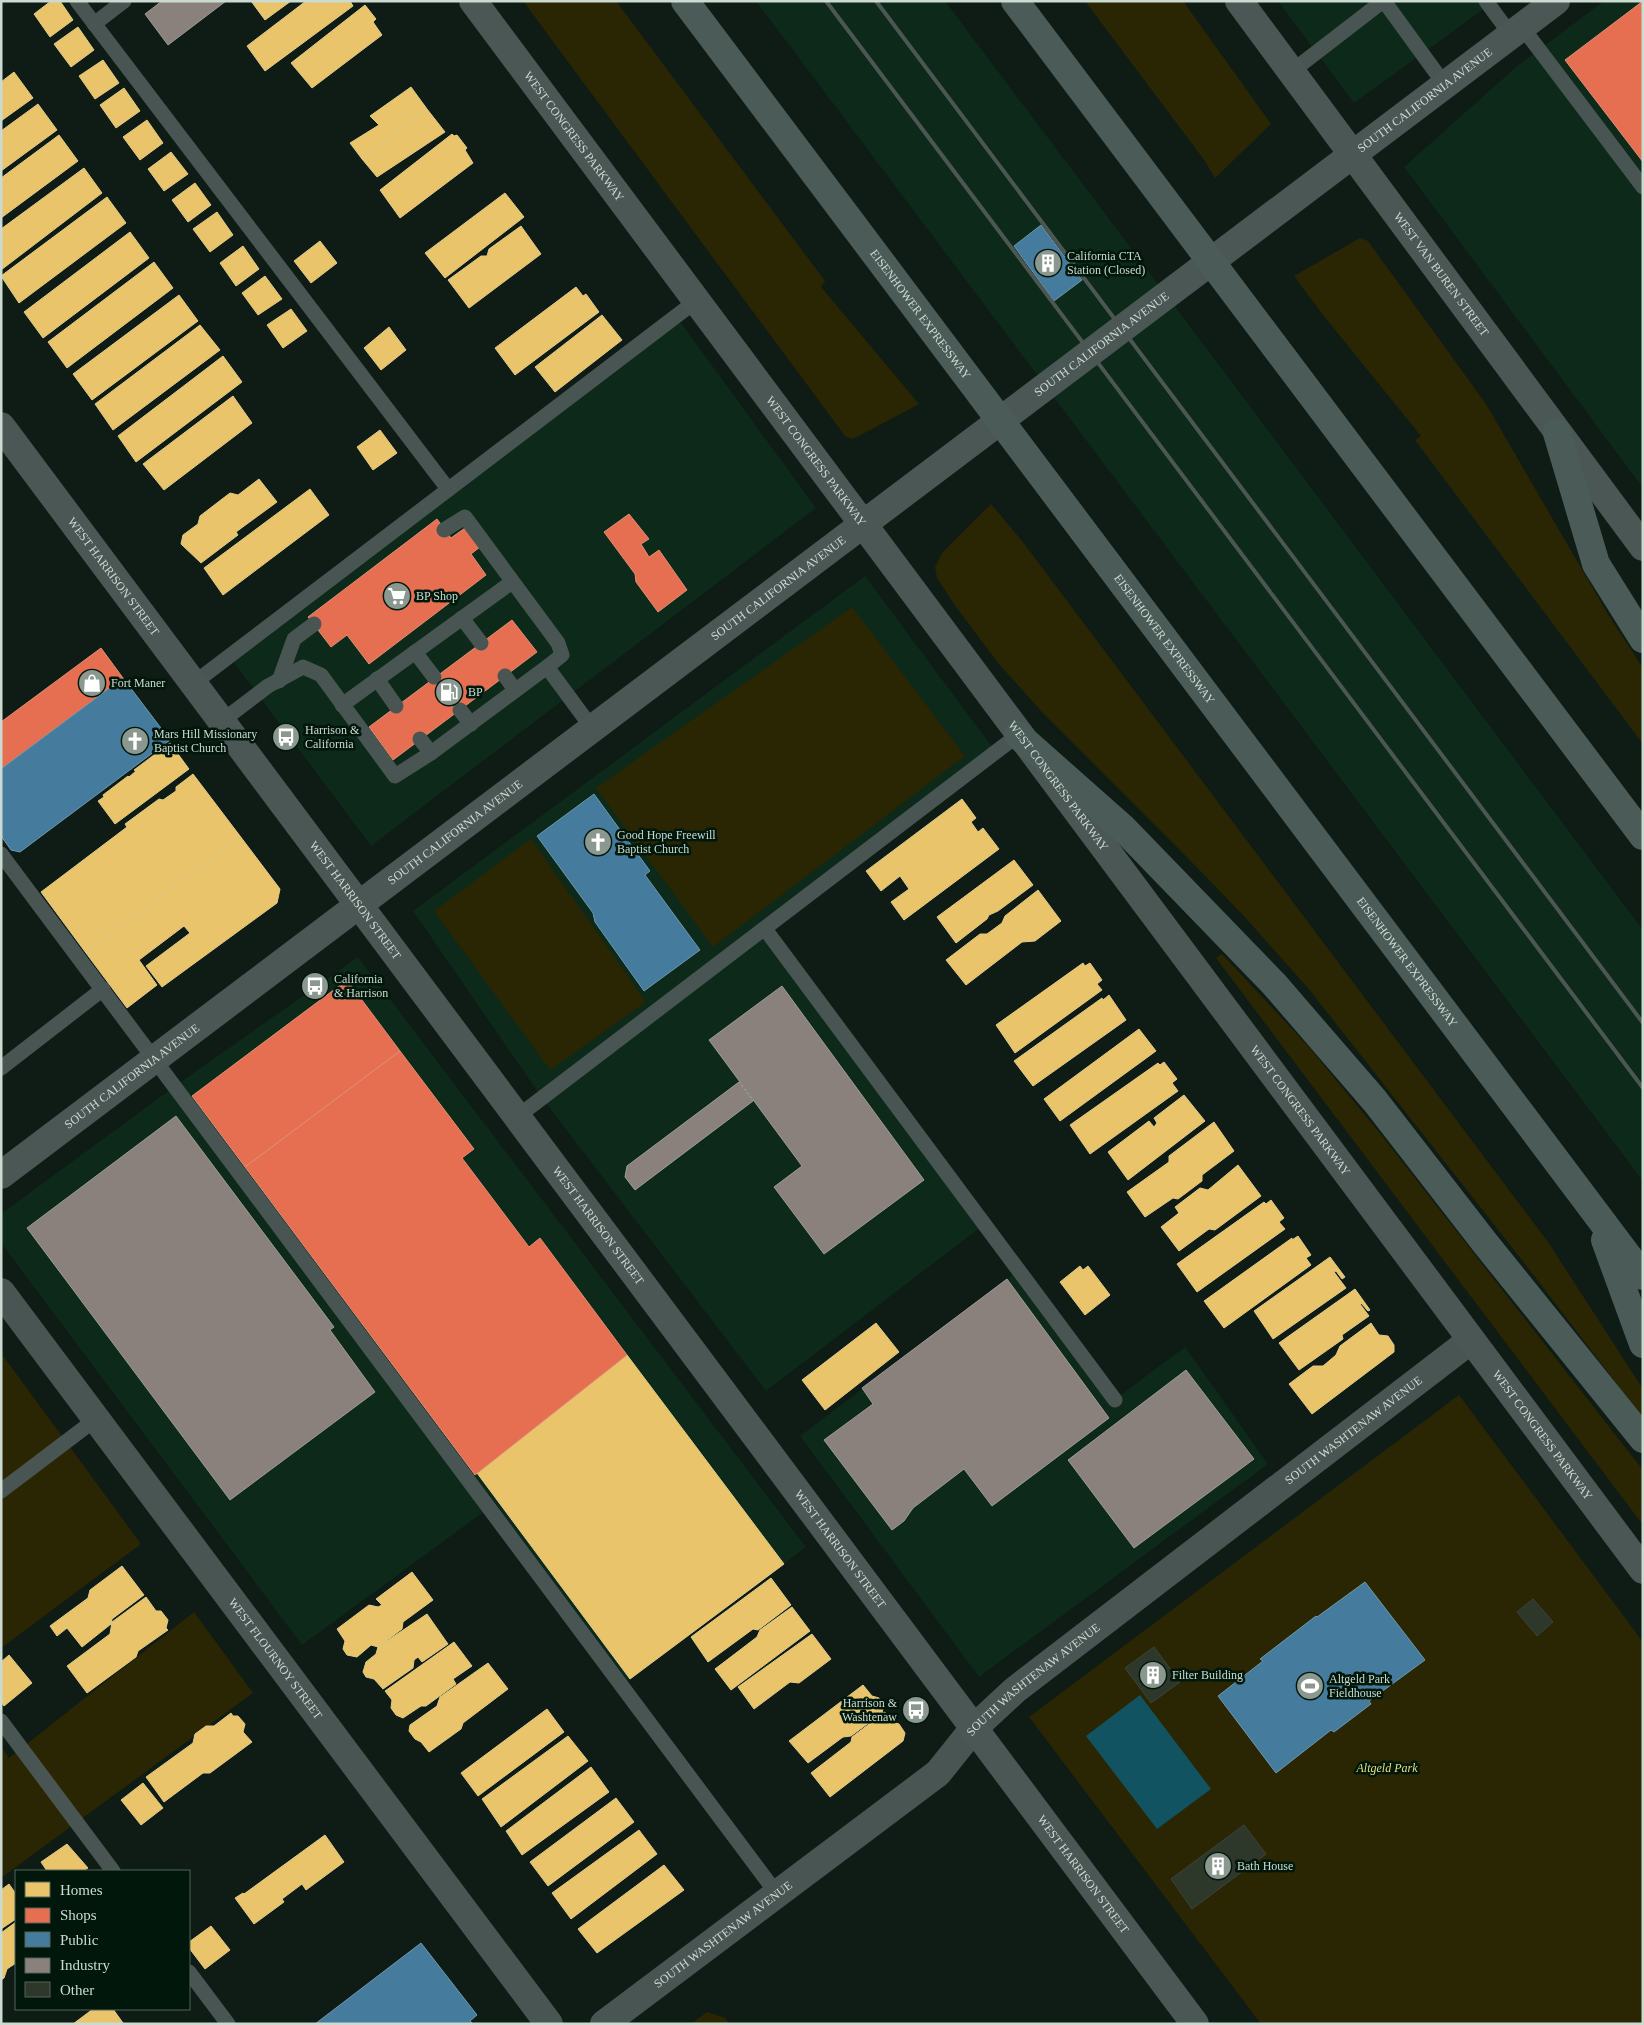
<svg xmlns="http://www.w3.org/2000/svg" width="1644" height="2025" viewBox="0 0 1644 2025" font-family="'Times New Roman',serif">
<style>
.built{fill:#0c291a}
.green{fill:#2a2603}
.water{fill:#115361}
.homes{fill:#e9c46a;stroke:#e0cb89}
.shops{fill:#e76f51;stroke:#df8f77}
.public{fill:#457b9d;stroke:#6e98ad}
.industry{fill:#8a817c;stroke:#9e9c96}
.building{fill:#2d372a;stroke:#3c443c}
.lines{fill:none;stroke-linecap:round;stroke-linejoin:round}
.lane{stroke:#495553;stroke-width:15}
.street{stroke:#495553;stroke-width:28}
.secondary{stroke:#4a5755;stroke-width:28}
.highway{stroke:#4b5c58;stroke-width:28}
.rail{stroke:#4c5653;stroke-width:4}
.labels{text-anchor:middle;stroke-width:5;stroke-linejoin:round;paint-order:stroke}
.street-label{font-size:12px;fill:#ccdbd1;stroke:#02170b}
.poi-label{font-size:12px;fill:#ccdbd1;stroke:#02170b;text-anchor:start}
.park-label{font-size:12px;font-style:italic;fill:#eadd7d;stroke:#02170b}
</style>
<rect width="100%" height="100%" fill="#0f1b15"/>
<g class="built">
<polygon points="756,1 945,1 1216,361 1643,930 1643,1181"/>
<polygon points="1278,1 1495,1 1354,103"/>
<polygon points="1604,1 1643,1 1643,488 1404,167 1516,67"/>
<polygon points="676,316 816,508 371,846 229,656"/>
<polygon points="865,576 996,752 765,929 985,1224 766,1391 542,1098 413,911"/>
<polygon points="358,957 806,1547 622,1686 489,1508 302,1645 1,1243 1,1214 175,1086"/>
<polygon points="1019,1270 1115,1399 1185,1347 1268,1464 979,1677 800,1436"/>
</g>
<g class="green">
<polygon points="523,1 616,1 825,281 821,287 919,404 857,437 851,439 845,436"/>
<polygon points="1085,1 1183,1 1271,124 1215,178 1205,161"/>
<polygon points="1360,238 1368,241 1486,404 1609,616 1643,668 1643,744 1415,440 1421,436 1323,315 1294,276"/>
<polygon points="991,504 1022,541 1548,1242 1643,1389 1643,1418 1532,1273 1308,988 1242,914 1178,848 1041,711 998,663 956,607 937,578 935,567 942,553"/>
<polygon points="852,607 965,756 713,947 596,788"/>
<polygon points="531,839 646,1002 550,1070 434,911"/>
<polygon points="1222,954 1308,1046 1379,1132 1643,1470 1643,1525 1216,958"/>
<polygon points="1,1353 141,1544 1,1648"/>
<polygon points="1459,1395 1643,1642 1643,2024 1261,2024 1029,1717"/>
<polygon points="194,1612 253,1693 1,1878 1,1747 9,1758"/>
<polygon points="707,2012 725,2018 729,2024 691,2024"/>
</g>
<polygon class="water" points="1140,1695 1211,1789 1157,1829 1086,1736"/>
<g class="homes">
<polygon points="51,1 60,1 73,20 50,37 34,14"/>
<polygon points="251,1 291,1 265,20"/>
<polygon points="306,1 350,1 353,6 265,71 247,46"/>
<polygon points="365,5 376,19 373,22 382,35 312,88 291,63"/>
<polygon points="78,27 94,50 71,67 54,44"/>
<polygon points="103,60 119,83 95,99 79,76"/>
<polygon points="14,72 33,98 1,121 1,82"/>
<polygon points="411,87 427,109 362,159 350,143 379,125 370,116"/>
<polygon points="124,88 140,111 116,128 100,105"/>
<polygon points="38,104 57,130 1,171 1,131"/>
<polygon points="427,109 445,132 377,177 362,159"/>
<polygon points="147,120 163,143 140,160 123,137"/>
<polygon points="452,134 454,136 457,135 467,148 465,150 473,163 400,218 380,190"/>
<polygon points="59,135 78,161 1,218 1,178"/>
<polygon points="171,152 188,174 164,191 148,169"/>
<polygon points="84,168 102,193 1,270 1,229"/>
<polygon points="195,183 211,205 188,222 172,200"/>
<polygon points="505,193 524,217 445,278 425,253"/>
<polygon points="107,197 126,223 19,303 1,276"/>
<polygon points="217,212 233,235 210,252 193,229"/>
<polygon points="521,226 541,254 469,308 448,280 481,256 487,256 489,249"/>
<polygon points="130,232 149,258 43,338 24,312"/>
<polygon points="320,241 337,263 311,283 294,261"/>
<polygon points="243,246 259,269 236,286 220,263"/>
<polygon points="154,262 173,288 67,368 48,342"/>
<polygon points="265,276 282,299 258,315 242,293"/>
<polygon points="576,287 583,296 586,294 599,312 515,375 495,348"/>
<polygon points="179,295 198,321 92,400 73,374"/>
<polygon points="291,309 307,331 283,348 267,325"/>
<polygon points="602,315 622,340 555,392 535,367"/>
<polygon points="200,325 220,350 113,430 95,404"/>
<polygon points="389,327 406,350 381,370 364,348"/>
<polygon points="223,356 242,382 136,462 118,436"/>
<polygon points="233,396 252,423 164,490 143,464"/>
<polygon points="380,430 397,453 373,470 357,447"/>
<polygon points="259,479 277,502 236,532 238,535 201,563 181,544 183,535 198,524 200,516 230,493 238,495"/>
<polygon points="310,489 329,515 223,595 204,568"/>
<polygon points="170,743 189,769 115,824 98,801 104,797 103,795 128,776 129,777 136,771 134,770"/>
<polygon points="193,774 240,836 86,953 41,892 127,827 125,824 159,799 163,800 176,791 176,787"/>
<polygon points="962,799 976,818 971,822 978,832 983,828 999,849 904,920 891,902 909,889 900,876 881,891 866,871"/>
<polygon points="240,836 280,889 277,903 162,987 146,966 190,933 184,926 139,960 157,985 127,1008 86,953"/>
<polygon points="1014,860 1033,885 998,911 989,915 987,919 956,943 937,917"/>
<polygon points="1038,890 1061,921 1035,941 1022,942 966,985 946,960 980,934 987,934 1002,923 1005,916"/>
<polygon points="1083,963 1085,966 1090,963 1102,980 1097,984 1102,990 1015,1053 996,1025"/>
<polygon points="1109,995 1126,1020 1033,1086 1014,1061 1102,998 1103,1000"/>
<polygon points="1139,1029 1156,1051 1060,1121 1044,1099"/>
<polygon points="1164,1062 1177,1079 1172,1083 1178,1091 1090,1154 1070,1125 1158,1063 1160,1065"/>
<polygon points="1184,1095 1205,1121 1128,1180 1108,1152 1149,1121 1154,1127 1157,1123 1154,1118"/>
<polygon points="1214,1122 1234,1151 1202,1175 1202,1181 1178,1199 1173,1198 1145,1217 1127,1192 1169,1162 1169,1156"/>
<polygon points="1238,1165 1261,1196 1215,1230 1209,1229 1179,1251 1161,1227 1179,1213 1175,1207 1200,1188 1208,1190"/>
<polygon points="1271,1200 1284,1218 1279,1222 1285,1229 1197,1292 1177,1264 1264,1202 1266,1204"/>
<polygon points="1298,1236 1311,1255 1306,1258 1311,1265 1224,1328 1204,1301 1292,1238 1292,1240"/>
<polygon points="1330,1257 1345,1277 1342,1279 1336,1271 1334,1272 1346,1288 1273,1339 1254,1311"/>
<polygon points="1080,1266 1083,1270 1088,1266 1110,1295 1085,1315 1060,1282"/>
<polygon points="1355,1289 1370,1310 1368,1311 1361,1303 1360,1304 1369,1316 1342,1335 1343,1339 1299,1370 1279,1343"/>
<polygon points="876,1323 899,1352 825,1410 802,1380"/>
<polygon points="1371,1323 1379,1335 1388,1336 1394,1345 1394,1352 1312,1414 1289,1384 1313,1366 1323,1366 1336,1355 1340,1346"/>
<polygon points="627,1355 784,1564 630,1679 477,1473"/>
<polygon points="122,1566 144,1595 112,1619 111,1624 82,1647 67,1628 57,1636 50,1626 88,1598 90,1590"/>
<polygon points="412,1572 433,1600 403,1622 402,1629 378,1647 371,1645 357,1657 347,1655 343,1649 345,1641 337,1629 369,1605 378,1607 382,1605 376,1599"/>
<polygon points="771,1578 791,1605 758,1630 753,1629 708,1662 691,1637"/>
<polygon points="146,1597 156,1611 161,1611 168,1620 166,1628 168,1630 138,1651 136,1657 87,1693 67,1666 110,1634 112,1622"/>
<polygon points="792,1607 810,1631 731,1690 715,1669 757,1637 760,1630"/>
<polygon points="427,1614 448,1644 422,1662 418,1657 414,1660 413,1668 383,1689 374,1679 366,1677 363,1672 366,1662 376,1654 378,1647"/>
<polygon points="812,1634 831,1659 799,1683 790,1682 754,1709 738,1687"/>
<polygon points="454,1642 472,1666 453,1679 456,1684 426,1706 421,1706 403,1718 396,1715 391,1708 392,1700 385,1691"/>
<polygon points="9,1655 32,1683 4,1706 1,1702 1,1662"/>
<polygon points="488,1663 508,1689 463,1723 461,1729 429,1752 421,1742 415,1739 409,1731 410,1725 437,1706 440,1697"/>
<polygon points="863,1685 872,1696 879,1698 884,1704 882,1713 851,1736 843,1737 808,1763 789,1741"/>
<polygon points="547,1709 564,1732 478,1796 461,1773"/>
<polygon points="885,1712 892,1722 899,1724 905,1733 903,1741 830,1797 811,1773 851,1742 852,1737"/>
<polygon points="231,1713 233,1716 238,1716 245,1724 243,1732 252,1742 210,1773 203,1773 164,1802 146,1777 193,1743 195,1734 206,1726 214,1726"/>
<polygon points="568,1736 588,1761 501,1827 482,1799"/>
<polygon points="591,1767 609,1792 522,1855 506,1831"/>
<polygon points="143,1783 163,1808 141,1825 121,1800"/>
<polygon points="616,1798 634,1822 548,1886 530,1862"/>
<polygon points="639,1830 657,1854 571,1919 552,1893"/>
<polygon points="325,1835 344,1862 306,1890 302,1884 282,1899 284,1902 254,1924 235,1898 243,1893 244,1894"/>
<polygon points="67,1844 88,1868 83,1871 47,1871 41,1862"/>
<polygon points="664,1865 684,1890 597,1953 578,1929"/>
<polygon points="9,1884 16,1894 16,1919 1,1929 1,1890"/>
<polygon points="16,1922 16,1963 7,1969 4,1978 1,1980 1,1933"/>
<polygon points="211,1926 230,1950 205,1969 189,1948 189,1942"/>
<polygon points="93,2009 113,2009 123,2023 73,2024"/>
</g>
<g class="shops">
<polygon points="1643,1 1643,162 1565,60"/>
<polygon points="629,514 649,539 641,544 649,557 659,550 687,590 658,612 636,582 635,574 604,532"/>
<polygon points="437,519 451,538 465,528 480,547 471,554 486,575 369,664 347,635 331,647 308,617"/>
<polygon points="512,620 537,652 393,760 369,727"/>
<polygon points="101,648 123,678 1,769 1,722"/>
<polygon points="347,980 400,1051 245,1167 192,1096"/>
<polygon points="400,1051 474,1149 462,1158 529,1247 540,1238 627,1355 475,1475 245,1167"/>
</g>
<g class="public">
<polygon points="1041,225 1082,280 1054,301 1014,246"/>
<polygon points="123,678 170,740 20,852 11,850 1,836 1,769"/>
<polygon points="594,794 650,871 645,875 700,950 644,991 595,922 593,913 537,836"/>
<polygon points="1365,1582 1425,1660 1369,1701 1371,1704 1334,1732 1331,1730 1276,1773 1218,1696 1263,1661 1260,1659 1316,1616 1317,1617"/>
<polygon points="421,1943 477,2015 470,2021 473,2024 315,2024"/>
</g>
<g class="industry">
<polygon points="162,1 226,1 168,45 145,14"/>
<polygon points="782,986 924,1180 824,1254 774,1187 802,1166 709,1040"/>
<polygon points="739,1082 753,1101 635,1190 625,1177 627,1166"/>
<polygon points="176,1116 334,1327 330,1330 375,1392 230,1500 27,1228"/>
<polygon points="1007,1279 1109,1418 992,1506 964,1469 913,1508 904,1521 892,1530 824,1440 873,1404 862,1388"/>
<polygon points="1186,1370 1254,1459 1134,1548 1068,1460"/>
</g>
<g class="building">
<polygon points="1533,1599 1553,1622 1537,1636 1517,1612"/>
<polygon points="1154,1647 1180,1682 1151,1703 1125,1668"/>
<polygon points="1244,1825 1266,1854 1192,1909 1171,1879"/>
</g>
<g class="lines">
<g class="lane">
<polyline points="77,1 448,489"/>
<polyline points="1384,1 1445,85"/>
<polyline points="1486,1 1511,35"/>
<polyline points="94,24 124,1"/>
<polyline points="1522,27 1643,187"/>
<polyline points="1291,72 1383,1"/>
<polyline points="444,530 465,517 558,643 562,655 547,667"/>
<polyline points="462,618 481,643"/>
<polyline points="415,652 434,677"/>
<polyline points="505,676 515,690"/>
<polyline points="377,679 396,706"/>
<polyline points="279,681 294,639 314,624"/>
<polyline points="194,683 696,301"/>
<polyline points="342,705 512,582"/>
<polyline points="460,710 471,724"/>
<polyline points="222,721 268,686 303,667 321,675 395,776 431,753 547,667 592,728"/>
<polyline points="420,739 431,753"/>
<polyline points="1,854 777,1894"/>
<polyline points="765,929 1115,1400"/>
<polyline points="1,1068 103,989"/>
<polyline points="517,1117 1018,735"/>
<polyline points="1,1491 96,1419"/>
<polyline points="1,1721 113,1871"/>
<polyline points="189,1972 228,2024"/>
</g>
<g class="street">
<path id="s1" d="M1,1292l548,732"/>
<path id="s2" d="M604,2024l334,-251 36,-45 41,-38 456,-350"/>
</g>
<g class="secondary">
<path id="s3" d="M473,1l1170,1569"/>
<path id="s4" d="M1239,1l404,546"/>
<path id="s5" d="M1,426l1194,1598"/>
<path id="s6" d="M1,1175l1555,-1174"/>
</g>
<g class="highway">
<path id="s7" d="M685,1l958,1275"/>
<polyline points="1015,1 1643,836"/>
<polyline points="1557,433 1596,564 1643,639"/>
<polyline points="1018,735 1123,828 1274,984 1375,1101 1485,1243 1643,1439"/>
<polyline points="1605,1240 1643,1344"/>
</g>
<g class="rail">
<polyline points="826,1 1643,1088"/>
<polyline points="876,1 1643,1023"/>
</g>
</g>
<defs>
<g id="building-disc" transform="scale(1.4375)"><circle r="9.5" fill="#8a988f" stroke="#02170b"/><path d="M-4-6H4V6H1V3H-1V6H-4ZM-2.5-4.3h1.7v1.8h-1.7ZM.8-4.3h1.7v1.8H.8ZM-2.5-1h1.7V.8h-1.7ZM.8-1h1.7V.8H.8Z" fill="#fff"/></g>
<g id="supermarket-disc" transform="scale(1.4375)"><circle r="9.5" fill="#8a988f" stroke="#02170b"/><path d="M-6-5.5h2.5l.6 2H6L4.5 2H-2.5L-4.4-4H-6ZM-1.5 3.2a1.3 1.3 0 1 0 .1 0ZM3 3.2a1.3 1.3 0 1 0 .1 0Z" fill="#fff"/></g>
<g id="shop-disc" transform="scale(1.4375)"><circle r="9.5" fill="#8a988f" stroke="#02170b"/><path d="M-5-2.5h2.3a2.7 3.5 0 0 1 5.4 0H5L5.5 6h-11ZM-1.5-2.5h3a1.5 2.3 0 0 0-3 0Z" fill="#fff"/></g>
<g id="fuel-disc" transform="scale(1.4375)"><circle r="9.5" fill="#8a988f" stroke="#02170b"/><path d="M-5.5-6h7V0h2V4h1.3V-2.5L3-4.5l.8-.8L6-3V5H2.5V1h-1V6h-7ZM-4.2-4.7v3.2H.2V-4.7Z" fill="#fff"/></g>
<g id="bus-disc" transform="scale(1.4375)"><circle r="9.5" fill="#8a988f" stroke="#02170b"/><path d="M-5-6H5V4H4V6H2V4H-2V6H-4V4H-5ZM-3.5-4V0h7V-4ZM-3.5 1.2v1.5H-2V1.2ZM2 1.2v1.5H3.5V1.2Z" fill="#fff"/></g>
<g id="church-disc" transform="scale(1.4375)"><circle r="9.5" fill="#8a988f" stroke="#02170b"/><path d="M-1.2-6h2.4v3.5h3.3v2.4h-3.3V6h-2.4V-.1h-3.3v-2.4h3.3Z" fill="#fff"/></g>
<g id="stadium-disc" transform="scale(1.4375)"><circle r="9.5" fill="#8a988f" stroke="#02170b"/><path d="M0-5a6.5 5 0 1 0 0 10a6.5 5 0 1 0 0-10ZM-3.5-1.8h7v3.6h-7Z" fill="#fff"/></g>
</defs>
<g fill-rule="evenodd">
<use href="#building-disc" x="1048" y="263"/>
<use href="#supermarket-disc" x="397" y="596"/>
<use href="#shop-disc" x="92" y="683"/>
<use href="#fuel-disc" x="449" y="692"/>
<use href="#bus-disc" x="286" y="737"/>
<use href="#church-disc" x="135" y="741"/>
<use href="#church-disc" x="598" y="842"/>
<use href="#bus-disc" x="315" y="986"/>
<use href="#building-disc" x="1153" y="1675"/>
<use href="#stadium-disc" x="1310" y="1686"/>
<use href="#bus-disc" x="916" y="1710"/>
<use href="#building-disc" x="1218" y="1866"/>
</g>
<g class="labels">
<g class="street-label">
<text dy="4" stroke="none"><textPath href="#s6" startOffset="1784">SOUTH CALIFORNIA AVENUE</textPath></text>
<text dy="4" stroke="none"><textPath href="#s3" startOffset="169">WEST CONGRESS PARKWAY</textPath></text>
<text dy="4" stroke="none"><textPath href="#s4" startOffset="340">WEST VAN BUREN STREET</textPath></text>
<text dy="4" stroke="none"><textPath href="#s7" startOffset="392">EISENHOWER EXPRESSWAY</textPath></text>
<text dy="4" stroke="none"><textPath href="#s6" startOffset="1379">SOUTH CALIFORNIA AVENUE</textPath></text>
<text dy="4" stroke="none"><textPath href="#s3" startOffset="574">WEST CONGRESS PARKWAY</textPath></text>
<text dy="4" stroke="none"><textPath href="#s5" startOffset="188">WEST HARRISON STREET</textPath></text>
<text dy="4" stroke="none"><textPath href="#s6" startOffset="974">SOUTH CALIFORNIA AVENUE</textPath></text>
<text dy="4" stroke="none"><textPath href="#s7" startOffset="798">EISENHOWER EXPRESSWAY</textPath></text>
<text dy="4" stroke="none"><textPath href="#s3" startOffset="979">WEST CONGRESS PARKWAY</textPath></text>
<text dy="4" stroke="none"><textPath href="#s6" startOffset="569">SOUTH CALIFORNIA AVENUE</textPath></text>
<text dy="4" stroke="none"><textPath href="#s5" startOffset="592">WEST HARRISON STREET</textPath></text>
<text dy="4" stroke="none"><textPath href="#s7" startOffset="1202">EISENHOWER EXPRESSWAY</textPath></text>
<text dy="4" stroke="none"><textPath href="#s6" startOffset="164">SOUTH CALIFORNIA AVENUE</textPath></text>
<text dy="4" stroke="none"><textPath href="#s3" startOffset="1384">WEST CONGRESS PARKWAY</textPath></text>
<text dy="4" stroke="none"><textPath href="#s5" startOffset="998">WEST HARRISON STREET</textPath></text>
<text dy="4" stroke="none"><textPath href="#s2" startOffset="958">SOUTH WASHTENAW AVENUE</textPath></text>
<text dy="4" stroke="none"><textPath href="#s3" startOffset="1789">WEST CONGRESS PARKWAY</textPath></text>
<text dy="4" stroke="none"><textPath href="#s5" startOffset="1402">WEST HARRISON STREET</textPath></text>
<text dy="4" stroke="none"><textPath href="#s1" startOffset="458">WEST FLOURNOY STREET</textPath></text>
<text dy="4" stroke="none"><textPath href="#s2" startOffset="552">SOUTH WASHTENAW AVENUE</textPath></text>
<text dy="4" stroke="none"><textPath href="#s5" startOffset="1808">WEST HARRISON STREET</textPath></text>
<text dy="4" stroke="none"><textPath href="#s2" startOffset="149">SOUTH WASHTENAW AVENUE</textPath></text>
</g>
<g class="poi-label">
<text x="1067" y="260">California CTA<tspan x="1067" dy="14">Station (Closed)</tspan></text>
<text x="416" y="600">BP Shop</text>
<text x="111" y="687">Fort Maner</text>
<text x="468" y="696">BP</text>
<text x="305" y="734">Harrison &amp;<tspan x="305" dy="14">California</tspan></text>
<text x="154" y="738">Mars Hill Missionary<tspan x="154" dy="14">Baptist Church</tspan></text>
<text x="617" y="839">Good Hope Freewill<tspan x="617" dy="14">Baptist Church</tspan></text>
<text x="334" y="983">California<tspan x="334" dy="14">&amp; Harrison</tspan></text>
<text x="1172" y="1679">Filter Building</text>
<text x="1329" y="1683">Altgeld Park<tspan x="1329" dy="14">Fieldhouse</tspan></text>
<text x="897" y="1707" text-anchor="end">Harrison &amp;<tspan x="897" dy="14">Washtenaw</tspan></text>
<text x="1237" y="1870">Bath House</text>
</g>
<g class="park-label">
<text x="1387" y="1772">Altgeld Park</text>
</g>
</g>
<rect width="1644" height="2025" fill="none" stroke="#ccdbd1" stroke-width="5"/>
<rect x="15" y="1870" width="175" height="140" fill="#02170b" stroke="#53655a"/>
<rect x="25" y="1882" width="25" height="15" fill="#e9c46a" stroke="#53655a"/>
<text x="60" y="1895" font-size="15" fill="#ccdbd1">Homes</text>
<rect x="25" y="1908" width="25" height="15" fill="#e76f51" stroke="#53655a"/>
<text x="60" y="1920" font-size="15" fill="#ccdbd1">Shops</text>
<rect x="25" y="1932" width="25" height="15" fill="#457b9d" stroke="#53655a"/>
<text x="60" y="1945" font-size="15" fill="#ccdbd1">Public</text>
<rect x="25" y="1958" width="25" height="15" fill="#8a817c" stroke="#53655a"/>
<text x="60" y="1970" font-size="15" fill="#ccdbd1">Industry</text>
<rect x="25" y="1982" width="25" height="15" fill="#2d372a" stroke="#53655a"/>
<text x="60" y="1995" font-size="15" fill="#ccdbd1">Other</text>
</svg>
